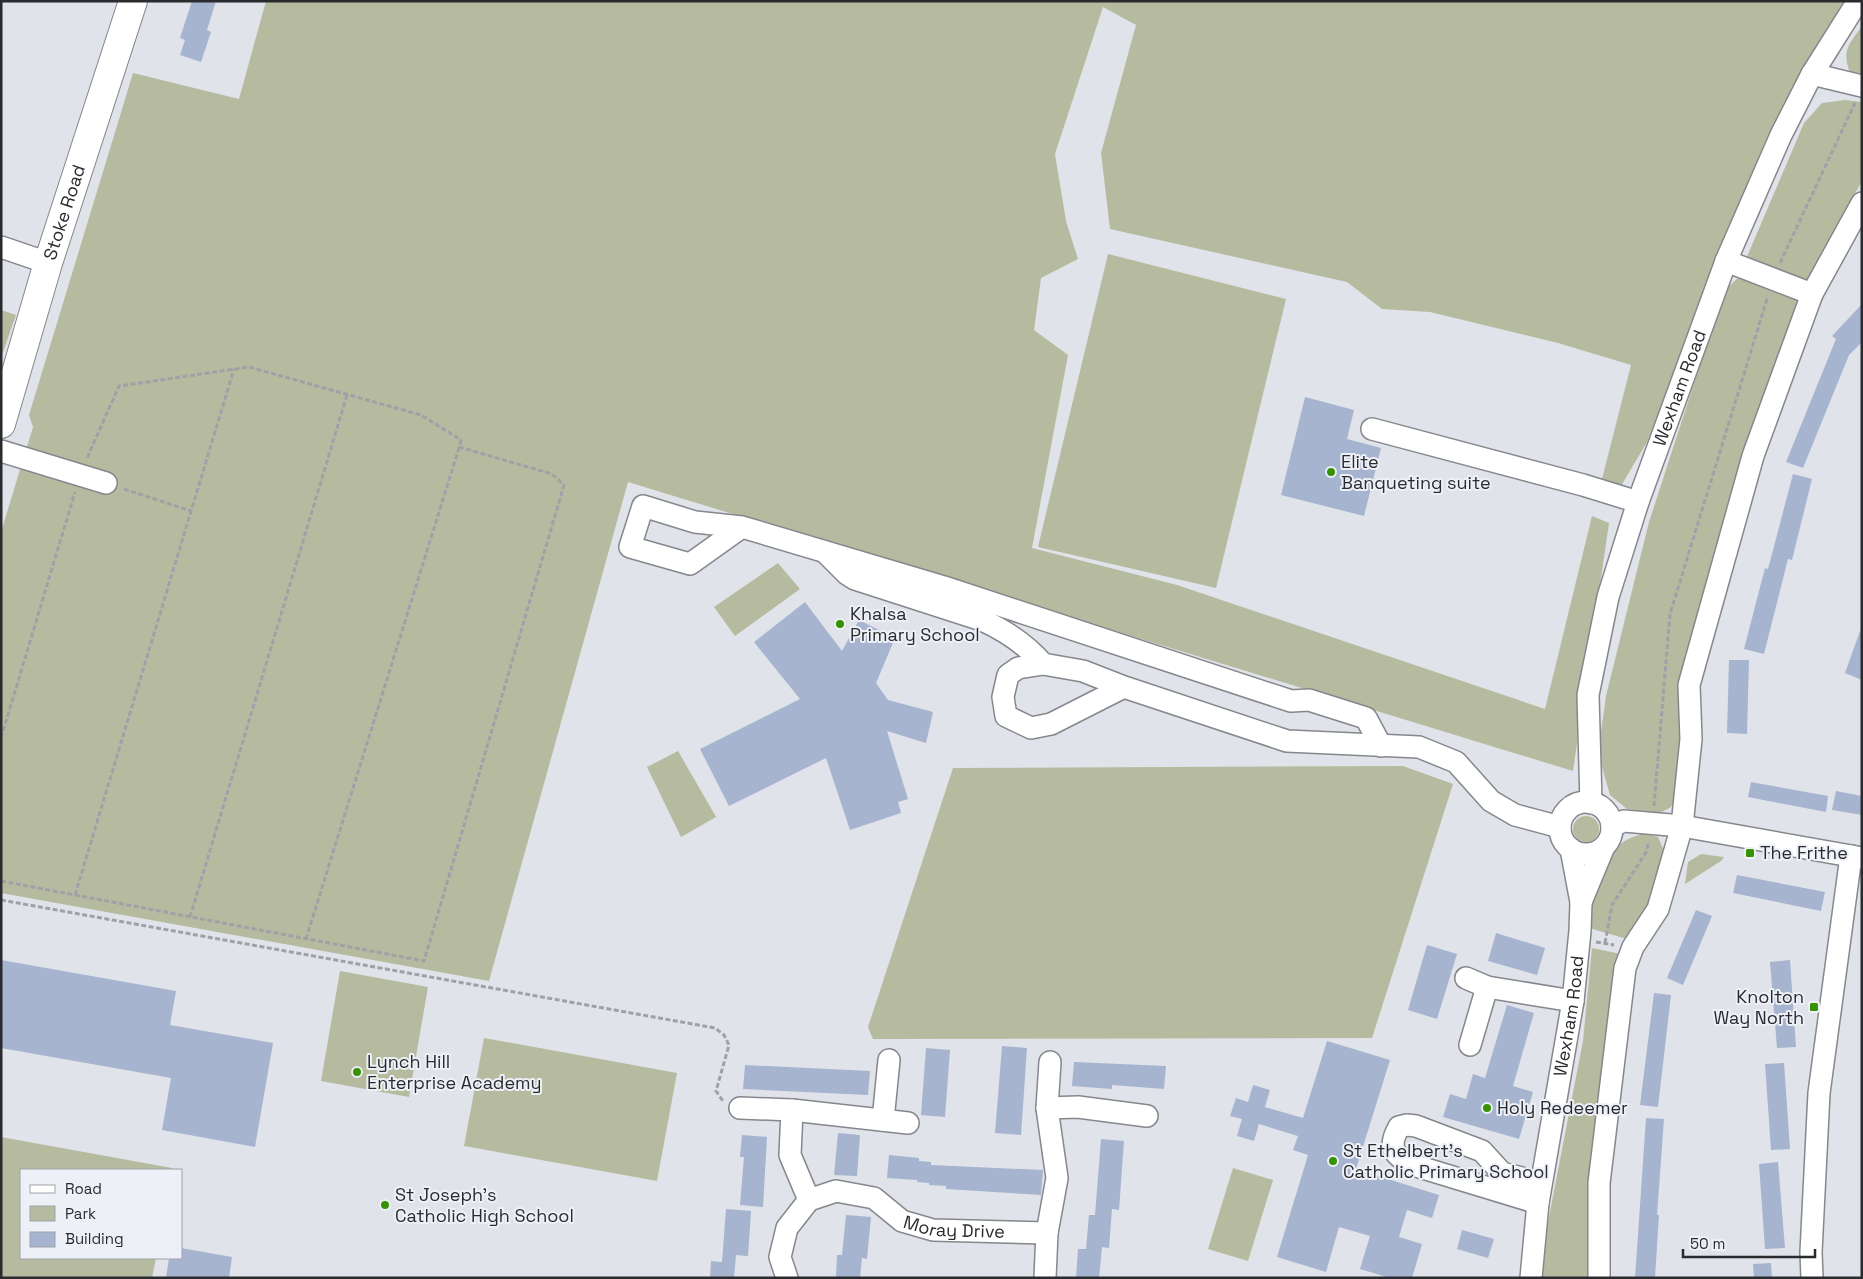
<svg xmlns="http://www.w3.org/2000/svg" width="1863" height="1279" viewBox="0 0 1863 1279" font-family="'Space Grotesk',sans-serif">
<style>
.green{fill:#b6bb9f}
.building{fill:#a6b4d0}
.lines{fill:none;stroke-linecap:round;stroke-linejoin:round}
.minor-casing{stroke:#85878d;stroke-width:24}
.major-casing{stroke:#85878d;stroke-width:30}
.path{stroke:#9fa1a6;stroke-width:3;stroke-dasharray:5 2.5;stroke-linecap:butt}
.minor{stroke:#fff;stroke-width:21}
.major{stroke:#fff;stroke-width:28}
.poi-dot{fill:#379102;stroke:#edf1f7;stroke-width:2}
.labels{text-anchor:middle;stroke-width:4;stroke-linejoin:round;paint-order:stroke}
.street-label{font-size:18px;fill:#2a2b2e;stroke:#edf1f7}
.poi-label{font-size:18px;fill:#2a2b2e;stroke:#edf1f7;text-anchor:start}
</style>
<rect width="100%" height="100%" fill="#e0e3e9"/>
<g class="green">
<polygon points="266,1 1852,1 1692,327 1647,442 1621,486 1602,479 1631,365 1558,343 1430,312 1382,309 1347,282 1110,229 1101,153 1136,25 1103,7 1055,154 1066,221 1078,259 1041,278 1034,330 1068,355 1032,548 1177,585 1545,709 1592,516 1609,523 1573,771 628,482 489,981 1,893 1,532 33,427 29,415 133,73 239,99"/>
<path d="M1862,26v52l-12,-5c-8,-24 -2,-27 12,-47z"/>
<polygon points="1845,100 1862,102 1862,181 1807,281 1746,259 1804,123 1822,103"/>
<polygon points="1108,254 1286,299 1216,588 1038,547"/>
<polygon points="1754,277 1792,293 1800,305 1681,746 1677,793 1671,807 1660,813 1627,809 1610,795 1598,753 1606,696 1649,522 1724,291 1738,278"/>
<polygon points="1,310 16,315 1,358"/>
<polygon points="778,563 800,589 735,636 714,607"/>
<polygon points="678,751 716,817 681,837 647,767"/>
<polygon points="1403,766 1453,784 1372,1038 873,1039 868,1027 953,768"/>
<circle cx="1586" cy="829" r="13"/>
<path d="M1643,833l15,4 7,16 -16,54 -22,32 -38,-11c2,-27 10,-67 33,-85 6,-5 15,-7 21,-10z"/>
<polygon points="1701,854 1724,857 1721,861 1685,884 1688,862"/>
<polygon points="1592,948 1621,954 1590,1278 1543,1278 1543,1248 1583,1041"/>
<polygon points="340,971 428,987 409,1097 321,1081"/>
<polygon points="484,1038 677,1073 657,1181 464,1146"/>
<polygon points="1,1137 172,1168 172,1170 21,1170 21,1258 156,1258 152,1278 1,1278"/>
<polygon points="1233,1168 1273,1180 1248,1261 1208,1249"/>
</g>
<g class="building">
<polygon points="192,1 216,1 207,30 211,32 201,62 180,55 185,40 180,38"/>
<polygon points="1862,304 1862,342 1849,355 1803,468 1786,462 1836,339 1832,336"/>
<polygon points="1305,397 1354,410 1347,439 1381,448 1364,516 1281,495"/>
<polygon points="1793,474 1812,479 1792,560 1788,559 1764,654 1744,649 1765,568 1768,569"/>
<polygon points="805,602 842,651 859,620 895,638 876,683 888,700 933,712 926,743 887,731 908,799 898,802 901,813 850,830 826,758 729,806 700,749 800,699 754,642"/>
<polygon points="1860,631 1862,632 1862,680 1845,673"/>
<polygon points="1729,660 1749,660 1747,734 1727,733"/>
<polygon points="1751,782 1828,796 1826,812 1748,797"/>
<polygon points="1836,791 1862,796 1862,815 1832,810"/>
<polygon points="1737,875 1825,892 1821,911 1733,893"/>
<polygon points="1696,910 1712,916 1683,985 1667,978"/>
<polygon points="1496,933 1545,948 1537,975 1488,961"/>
<polygon points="1427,945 1457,954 1437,1019 1408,1010"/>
<polygon points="1,960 176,991 170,1025 273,1043 255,1147 162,1130 171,1078 1,1048"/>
<polygon points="1790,960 1796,1047 1777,1048 1770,962"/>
<polygon points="1654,993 1671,995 1658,1107 1640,1105"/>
<polygon points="1507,1005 1534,1013 1513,1086 1533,1092 1519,1139 1443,1117 1450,1094 1466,1099 1473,1074 1485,1078"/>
<polygon points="1327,1041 1390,1060 1356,1169 1439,1195 1432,1218 1407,1210 1399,1237 1422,1244 1412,1278 1390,1278 1360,1269 1370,1236 1339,1227 1326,1272 1277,1257 1308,1155 1293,1150 1298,1136 1259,1124 1254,1141 1237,1136 1242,1119 1230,1116 1236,1098 1248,1102 1253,1085 1270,1090 1265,1107 1303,1118"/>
<polygon points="1002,1046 1027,1048 1021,1135 995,1133"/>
<polygon points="926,1048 950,1050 945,1117 921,1115"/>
<polygon points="1074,1062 1166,1066 1164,1089 1112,1085 1112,1089 1072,1086"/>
<polygon points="1784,1063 1790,1149 1771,1150 1765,1064"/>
<polygon points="745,1065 870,1071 868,1095 743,1089"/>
<polygon points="1646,1118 1664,1119 1657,1215 1659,1215 1655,1278 1635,1278"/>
<polygon points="838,1133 860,1135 857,1176 834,1175"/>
<polygon points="742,1135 767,1137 763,1207 740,1205 744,1157 740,1157"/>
<polygon points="1101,1139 1124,1141 1119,1210 1112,1209 1109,1248 1102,1247 1099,1278 1076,1278 1078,1249 1086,1249 1089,1215 1095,1215"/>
<polygon points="889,1155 919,1158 919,1161 931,1162 931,1165 1043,1170 1041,1195 946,1189 946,1186 929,1185 929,1183 917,1182 917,1180 887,1178"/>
<polygon points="1778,1162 1785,1248 1765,1249 1759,1164"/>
<polygon points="726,1209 751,1211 748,1256 736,1255 734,1278 710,1278 711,1261 722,1262"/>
<polygon points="846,1215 871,1217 867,1259 862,1258 860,1278 836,1278 837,1255 842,1255"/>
<polygon points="1462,1230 1494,1239 1488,1258 1457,1249"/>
<polygon points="181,1248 232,1257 229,1278 166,1278 169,1258 181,1258"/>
<polygon points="1771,1263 1772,1278 1754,1278 1753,1264"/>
</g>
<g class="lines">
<g class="minor-casing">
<g id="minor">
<polyline points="1812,74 1862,86"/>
<polyline points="1,247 48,263"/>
<polyline points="1726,261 1812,294"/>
<polyline points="1372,429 1583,485 1638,502"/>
<polyline points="1,451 106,483"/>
<polyline points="742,527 690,564 630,547 643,506 695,522 742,527 944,587 1291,701 1309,700 1366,718 1381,746"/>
<path d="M827,554l20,20 8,5 127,41c24,11 44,24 61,44"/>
<polyline points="1124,687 1051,724 1031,728 1006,716 1003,697 1008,675 1018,668 1043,664 1083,671 1124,687 1287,741 1419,747 1456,762 1491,801 1515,815 1560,827"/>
<circle cx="1586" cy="828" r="26"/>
<path id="s1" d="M1591,803l-3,-108 20,-98 30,-95 88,-241 55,-126 31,-61 46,-73"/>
<polyline points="1612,826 1624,821 1682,826 1862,858"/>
<polyline points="1581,902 1603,849"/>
<polyline points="1466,978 1487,987"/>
<polyline points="1470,1045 1487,987 1573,1001"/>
<polyline points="740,1108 792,1110 908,1123"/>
<polyline points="1047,1108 1078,1107 1147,1116"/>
<polyline points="792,1110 790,1155 809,1200"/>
<polyline points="883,1120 889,1060"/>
<path d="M1538,1203l-125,-38c-19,-9 -26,-17 -14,-38l8,-2 9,1 66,25 20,22 39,10"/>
<path id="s2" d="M787,1278l-7,-21 7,-29 22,-28 27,-9 38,7 28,23 31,9 114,3"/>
<polyline points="1045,1278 1047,1233 1057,1178 1047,1108 1050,1062"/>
<path id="s3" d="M1531,1278l7,-75 35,-202 7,-70 1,-29 -10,-53"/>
<polyline points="1599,1278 1599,1183 1625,968 1633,947 1658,909 1682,826 1691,739 1689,685 1753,456 1812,294 1862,203"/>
<polyline points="1812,1278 1811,1252 1819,1093 1851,856"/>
</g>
</g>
<g class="major-casing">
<g id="major">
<path id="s4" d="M1,424l47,-161 85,-262"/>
</g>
</g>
<g class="path">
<polyline points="1780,263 1855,103"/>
<polyline points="124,489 191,511"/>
<polyline points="1,738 75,492"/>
<polyline points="1654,806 1670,614 1768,296"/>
<polyline points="1,881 424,961 564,485 552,474 459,447 461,440 421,415 249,367 119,386 87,458"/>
<polyline points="75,895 234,369"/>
<polyline points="1,900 715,1028 724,1035 729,1045 716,1091 723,1101"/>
<polyline points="190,917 347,395"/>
<polyline points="306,939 459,448"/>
<polyline points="1596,942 1614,945"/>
<polyline points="1605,943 1612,905 1647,851 1648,842"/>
</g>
<use href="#minor" class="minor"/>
<use href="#major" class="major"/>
</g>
<g class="poi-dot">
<circle cx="1331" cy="472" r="5"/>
<circle cx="840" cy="624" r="5"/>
<rect x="1745" y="848" width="10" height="10" rx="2.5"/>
<rect x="1809" y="1002" width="10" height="10" rx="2.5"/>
<circle cx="357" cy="1072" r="5"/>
<circle cx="1487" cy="1108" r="5"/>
<circle cx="1333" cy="1161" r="5"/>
<circle cx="385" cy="1205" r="5"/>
</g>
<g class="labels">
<g class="street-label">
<text dy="6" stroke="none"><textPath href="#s4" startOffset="221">Stoke Road</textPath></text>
<text dy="6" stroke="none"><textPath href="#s1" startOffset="429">Wexham Road</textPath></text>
<text dy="6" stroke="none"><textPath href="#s3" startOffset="265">Wexham Road</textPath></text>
<text dy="6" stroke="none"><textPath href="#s2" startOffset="244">Moray Drive</textPath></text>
</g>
<g class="poi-label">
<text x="1341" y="468">Elite<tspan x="1341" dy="21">Banqueting suite</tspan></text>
<text x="850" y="620">Khalsa<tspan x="850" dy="21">Primary School</tspan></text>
<text x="1760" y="859">The Frithe</text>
<text x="1804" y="1003" text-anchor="end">Knolton<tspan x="1804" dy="21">Way North</tspan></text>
<text x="367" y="1068">Lynch Hill<tspan x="367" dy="21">Enterprise Academy</tspan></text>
<text x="1497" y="1114">Holy Redeemer</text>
<text x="1343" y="1157">St Ethelbert's<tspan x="1343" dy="21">Catholic Primary School</tspan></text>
<text x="395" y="1201">St Joseph's<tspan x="395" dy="21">Catholic High School</tspan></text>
</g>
</g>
<rect width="1863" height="1279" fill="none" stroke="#2a2b2e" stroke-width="5"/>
<rect x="20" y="1169" width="162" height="90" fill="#edf1f7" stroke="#9fa2a7"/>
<rect x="30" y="1185" width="25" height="8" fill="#ffffff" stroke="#9fa2a7"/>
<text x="65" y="1194" font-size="15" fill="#2a2b2e">Road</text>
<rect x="30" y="1206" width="25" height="15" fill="#b6bb9f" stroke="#9fa2a7"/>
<text x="65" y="1219" font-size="15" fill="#2a2b2e">Park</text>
<rect x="30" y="1232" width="25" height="15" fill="#a6b4d0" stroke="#9fa2a7"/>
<text x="65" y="1244" font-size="15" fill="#2a2b2e">Building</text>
<path d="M1683 1249v8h132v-8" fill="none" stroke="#2a2b2e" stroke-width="2.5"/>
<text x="1690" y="1249" font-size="15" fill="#2a2b2e" stroke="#edf1f7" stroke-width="4" paint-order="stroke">50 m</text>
</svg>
